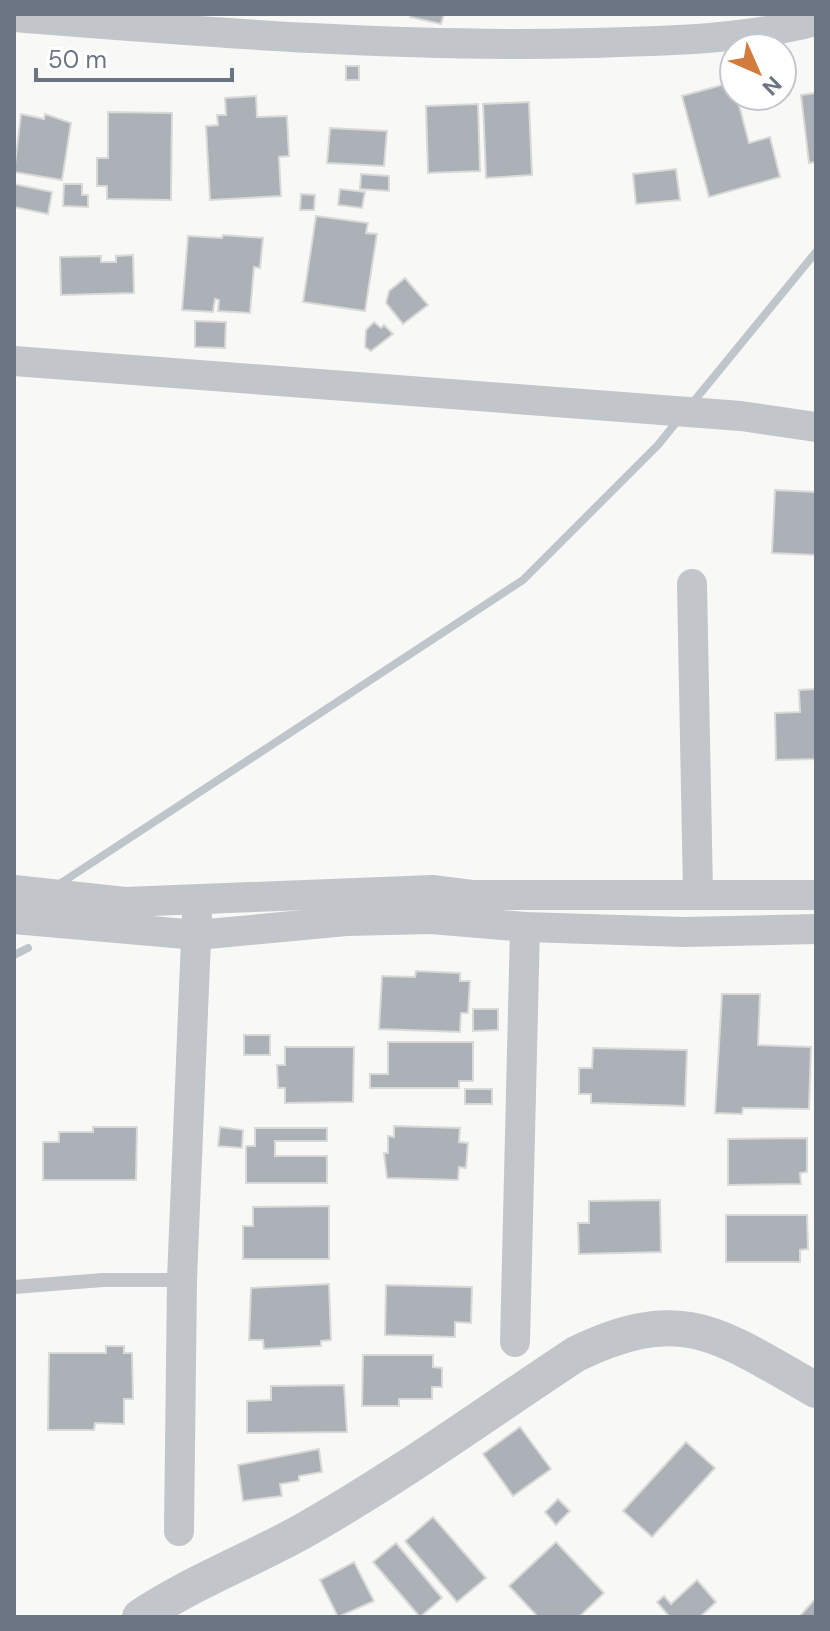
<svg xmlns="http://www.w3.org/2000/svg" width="830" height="1631" viewBox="0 0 830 1631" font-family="'DM Sans',sans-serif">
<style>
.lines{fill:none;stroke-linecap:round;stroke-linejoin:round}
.stream{stroke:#bec5cb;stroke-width:8}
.building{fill:#acb1b7;stroke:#d9dad8;stroke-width:2}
.service{stroke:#c2c5c9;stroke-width:14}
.minor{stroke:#c2c5c9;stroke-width:30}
.tertiary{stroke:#c2c5c9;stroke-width:36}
</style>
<rect width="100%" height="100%" fill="#f8f8f6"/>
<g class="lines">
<g class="stream">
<polyline points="690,406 816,252"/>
<polyline points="61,883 523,580 658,445 679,419"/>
<polyline points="14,955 28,948"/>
</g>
</g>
<g class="building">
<polygon points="411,14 444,14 441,24 410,17"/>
<rect x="346" y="66" width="13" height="14"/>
<polygon points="733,82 749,143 770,137 780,177 709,197 682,96"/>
<polygon points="816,93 816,162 809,163 801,95"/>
<polygon points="256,96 257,117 287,116 289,156 279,157 281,196 210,200 206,126 218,125 217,115 226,115 225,98"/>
<polygon points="529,102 532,175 486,178 483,104"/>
<polygon points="478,104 480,171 428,173 426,106"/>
<polygon points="108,112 172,113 171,200 107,199 107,186 97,186 97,158 108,158"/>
<polygon points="21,114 44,119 45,114 71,123 62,180 14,172"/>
<polygon points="330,128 387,131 384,166 327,163"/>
<polygon points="676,169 680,200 636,204 633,174"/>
<polygon points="361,174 389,176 389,191 360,189"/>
<polygon points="14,184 52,192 48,214 14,207"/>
<polygon points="64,184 82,184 82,195 88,195 88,207 63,206"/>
<polygon points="340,189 365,192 362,208 338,205"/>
<polygon points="301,194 315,195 314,210 300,210"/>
<polygon points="316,216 368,223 366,233 377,234 365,311 303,302"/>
<polygon points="223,235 263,238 260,268 254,267 250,313 218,311 219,300 215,299 213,312 182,310 188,236 222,238"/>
<polygon points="133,255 134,293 61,295 60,257 101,256 101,262 116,262 116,256"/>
<polygon points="405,278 428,305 403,324 386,303 389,291"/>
<polygon points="195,321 226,322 225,348 195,347"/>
<polygon points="374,322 381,328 384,325 393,334 371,351 365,347 366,330"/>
<polygon points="775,490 816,492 816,555 772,553"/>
<polygon points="816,683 816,759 776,760 775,713 800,712 799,690 816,689"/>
<polygon points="416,971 460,973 460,981 470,981 468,1013 461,1013 460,1032 379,1029 382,976 415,977"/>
<polygon points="722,994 760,994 758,1045 811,1047 809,1109 743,1108 742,1114 715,1113"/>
<polygon points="473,1009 498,1009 498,1030 473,1031"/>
<rect x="244" y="1035" width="26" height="20"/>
<polygon points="388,1042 473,1042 473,1081 459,1081 459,1088 370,1088 370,1074 388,1074"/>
<polygon points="285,1047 354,1047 353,1102 285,1103 285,1088 278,1088 277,1065 285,1065"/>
<polygon points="593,1048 687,1050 685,1106 591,1103 591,1094 579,1094 579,1068 592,1068"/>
<rect x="465" y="1089" width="27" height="15"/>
<polygon points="394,1126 460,1128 459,1142 468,1143 466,1168 459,1167 458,1180 387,1178 384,1153 388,1153 388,1136 394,1137"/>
<polygon points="93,1127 137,1127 136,1180 43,1180 43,1142 59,1142 59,1132 93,1132"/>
<polygon points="220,1127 243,1130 242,1148 218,1146"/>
<polygon points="255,1128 327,1128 327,1141 275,1141 275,1156 327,1156 327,1183 246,1183 246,1146 255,1146"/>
<polygon points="807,1138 807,1172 800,1173 801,1184 728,1185 728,1139"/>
<polygon points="660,1200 661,1252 579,1254 578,1223 589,1223 589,1201"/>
<polygon points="329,1206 329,1259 243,1259 243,1226 253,1226 253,1207"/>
<polygon points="726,1215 807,1215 808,1249 800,1250 800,1262 726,1262"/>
<polygon points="329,1284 331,1340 321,1341 321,1346 264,1349 263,1340 249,1340 251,1288"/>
<polygon points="386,1285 472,1287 471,1323 455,1322 455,1337 385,1335"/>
<polygon points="106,1346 124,1346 124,1353 132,1353 133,1399 124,1399 124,1424 95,1423 94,1430 48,1430 49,1353 106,1353"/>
<polygon points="363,1355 433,1355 433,1367 442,1368 442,1387 432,1387 432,1399 399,1399 399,1406 362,1406"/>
<polygon points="344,1385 347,1432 247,1433 247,1401 271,1400 271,1386"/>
<polygon points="520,1427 551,1469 513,1496 483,1454"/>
<polygon points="686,1442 715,1468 652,1537 623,1511"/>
<polygon points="319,1449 322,1472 299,1476 299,1481 280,1484 282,1496 243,1501 238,1465"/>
<polygon points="558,1499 570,1511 556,1525 545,1512"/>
<polygon points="433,1517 486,1578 457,1602 405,1541"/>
<polygon points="556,1542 604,1593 579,1617 538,1617 509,1586"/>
<polygon points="396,1543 442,1598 420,1617 373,1562"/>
<polygon points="354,1562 374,1601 338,1617 320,1580"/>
<polygon points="697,1580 716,1602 700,1617 666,1617 668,1615 657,1602 664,1596 671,1604"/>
<polygon points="816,1598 816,1617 799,1617"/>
</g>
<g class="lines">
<polyline class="service" points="14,1287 103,1280 182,1280"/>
<g class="minor">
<path d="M14,17c190,15 382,31 574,26 75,-2 155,-3 228,-22"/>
<polyline points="14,361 741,416 816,427"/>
<polyline points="692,584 698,893"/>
<polyline points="14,890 125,902 432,890 472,895 816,895"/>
<polyline points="14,919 197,935 346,921 431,919 525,927 684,932 816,929"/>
<polyline points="515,1342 525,927"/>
<polyline points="179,1531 182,1280 197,915"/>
</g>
<path class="tertiary" d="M140,1617c51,-34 109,-56 163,-86 94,-53 182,-117 273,-177 108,-52 144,-18 240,36"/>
</g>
<rect width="830" height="1631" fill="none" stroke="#6a7483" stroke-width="32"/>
<g transform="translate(758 72) rotate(135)"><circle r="38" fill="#ffffff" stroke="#c3c7cd" stroke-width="2"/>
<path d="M0-6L14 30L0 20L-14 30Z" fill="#d17b3d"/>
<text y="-12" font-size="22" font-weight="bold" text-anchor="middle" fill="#6a7483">N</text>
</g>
<path d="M36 68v12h196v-12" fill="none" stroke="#6a7483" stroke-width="4"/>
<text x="48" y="68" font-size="24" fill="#6a7483" stroke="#ffffff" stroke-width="6" paint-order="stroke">50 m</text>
</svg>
